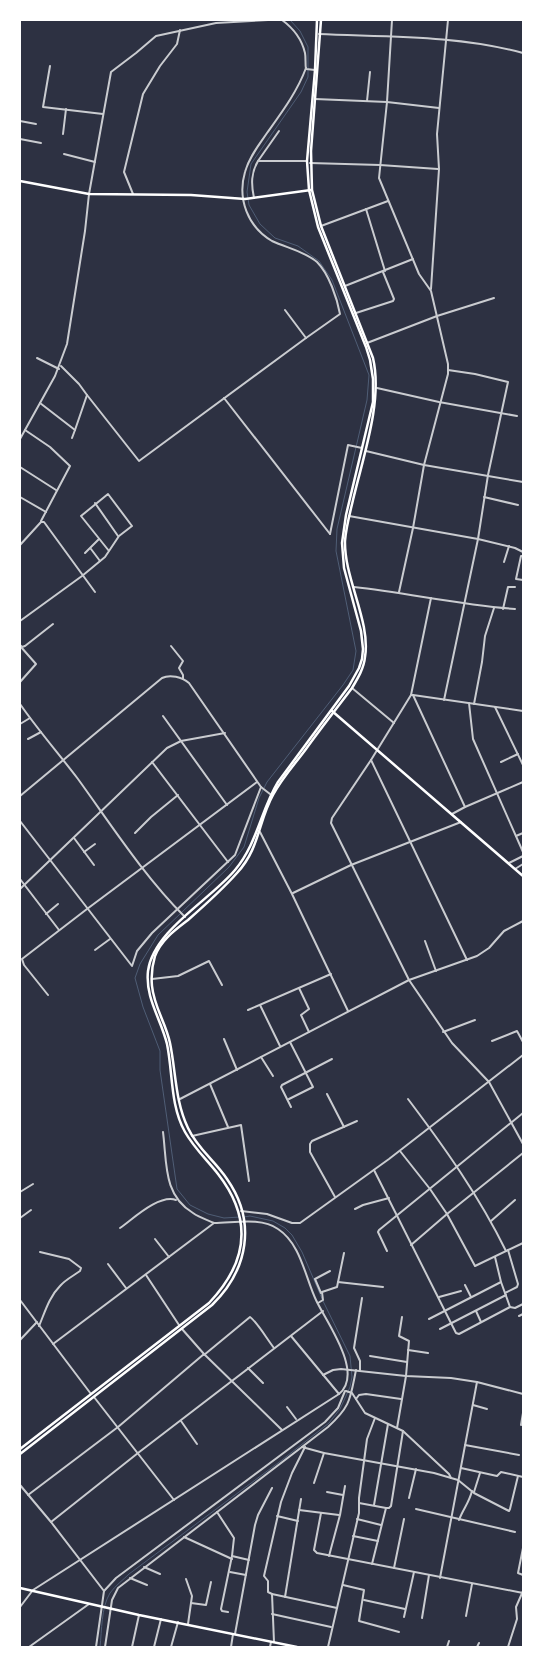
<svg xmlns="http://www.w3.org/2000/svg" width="543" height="1667" viewBox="0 0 543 1667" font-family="'Work Sans',sans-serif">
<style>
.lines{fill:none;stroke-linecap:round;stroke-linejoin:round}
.stream{stroke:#4f5d75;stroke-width:1}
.minor{stroke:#caccd0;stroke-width:2}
.tertiary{stroke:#caccd0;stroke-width:2}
.primary{stroke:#fff;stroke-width:2.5}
.trunk{stroke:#fff;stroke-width:2.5}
</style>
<rect width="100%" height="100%" fill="#2d3142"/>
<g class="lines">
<g class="stream">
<polyline points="240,1217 224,1218 208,1214 190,1205 177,1189 160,1070 160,1051 143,1007 135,978 140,964 158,935 229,867 244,847 259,798 267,782 343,685 353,670 356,651 336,551 337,529 367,400 369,375 332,280 319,261 298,246 275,238 260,224 249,205 247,192 251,164 301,92 308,77 308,47 300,31 290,20"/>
<path d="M100,1647c2,-17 1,-39 10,-54 5,-7 13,-13 19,-19l153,-114 47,-37 11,-14 10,-22 2,-10 -2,-21 -27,-55 -21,-49 -10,-17 -7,-7 -12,-7 -23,-5 -6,1"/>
</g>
<g class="minor">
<path d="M282,20c11,8 20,20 23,33 1,5 0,11 1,16l9,1"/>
<polyline points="392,20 387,102 379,178 419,274 431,291 448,364 448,374 424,465 413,528 399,592"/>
<polyline points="50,66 43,107 103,114"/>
<polyline points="315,99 387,102 439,108"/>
<polyline points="367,101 370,72"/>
<polyline points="20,121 36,124"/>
<polyline points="63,134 66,109"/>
<polyline points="20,139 41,143"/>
<polyline points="64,154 95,162"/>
<polyline points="258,161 279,131"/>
<polyline points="310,163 380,165 438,169"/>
<polyline points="133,194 124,172 143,94 160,66 177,44 180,30"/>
<path d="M254,198c-3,-14 -3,-25 4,-37h49"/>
<polyline points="366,209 385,271"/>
<polyline points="321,226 388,201"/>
<polyline points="345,286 413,259"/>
<polyline points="431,289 439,169 437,134 448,20"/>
<path d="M285,310l21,28 34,-24c-3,-16 -11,-40 -23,-52 -13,-11 -30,-14 -45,-21 -24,-14 -35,-42 -27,-69 4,-15 14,-27 22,-39 15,-21 30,-41 39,-65"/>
<polyline points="356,313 393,301 394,299 383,272"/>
<polyline points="367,343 437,316 494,298"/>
<polyline points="37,358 59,369"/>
<polyline points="61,366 79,384 87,395 75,430"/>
<polyline points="377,388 439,402 517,416"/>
<polyline points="87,395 139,461 306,338"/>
<polyline points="224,398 330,534"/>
<polyline points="40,403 75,430 72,438"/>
<polyline points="25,430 50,447 70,466 41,521"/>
<polyline points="20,439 55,376 67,344 85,231 89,194 111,72 136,53 156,36 216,23 268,20"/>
<polyline points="366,451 424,465 523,482"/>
<polyline points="20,467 56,490"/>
<polyline points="20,497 46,512"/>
<polyline points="484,497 518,505"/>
<polyline points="95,503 118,536"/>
<polyline points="349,516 478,539 515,548 523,552"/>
<polyline points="330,534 348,445 362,448"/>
<polyline points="20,545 41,522 44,522 95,592"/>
<polyline points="91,549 100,561"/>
<polyline points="85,553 99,539"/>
<polyline points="523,556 521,556 516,579 523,580"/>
<polyline points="504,562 509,546"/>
<path d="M354,587c54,6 107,18 161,22"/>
<polyline points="431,598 411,695 371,760 332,818 331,823 409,980 452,1043 489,1082 523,1144"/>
<polyline points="503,609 508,587 515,587"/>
<polyline points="20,621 82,576 105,557 119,536 132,526 108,494 81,516 109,551"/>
<polyline points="20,645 22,647 25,646 53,624"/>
<polyline points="171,646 183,661 179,668 183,675 183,679"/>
<polyline points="20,682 36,664 21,647"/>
<polyline points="352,688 394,723"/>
<polyline points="411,695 413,695 465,807"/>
<polyline points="413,695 523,711"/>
<polyline points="444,700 478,539 488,475 508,382 475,374 448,370"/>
<polyline points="469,703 473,739 523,852"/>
<path d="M20,704c18,26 39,50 58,75 34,47 66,97 107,138"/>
<polyline points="474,704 482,662 485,636 494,608"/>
<polyline points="495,707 523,765"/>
<polyline points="163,716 227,805"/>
<polyline points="20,724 30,718"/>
<polyline points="28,739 41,732"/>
<polyline points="371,760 467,960"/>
<polyline points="152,762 228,862"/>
<polyline points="501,762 518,754"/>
<path d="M20,796l142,-118c8,-4 20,-1 27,5l72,104 9,7"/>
<polyline points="452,814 465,807 523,782"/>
<polyline points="20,821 132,966 137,951 152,933 235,855 261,787"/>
<polyline points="260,832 292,894 348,1011"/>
<polyline points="135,833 151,817 178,795"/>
<polyline points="516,836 523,833"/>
<polyline points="74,838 94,865"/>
<polyline points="84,852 95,844"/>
<polyline points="509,863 523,856"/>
<polyline points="515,869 523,864"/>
<polyline points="20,879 59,930"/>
<polyline points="20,889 167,748 181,741 225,733"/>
<polyline points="293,893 351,865 461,822"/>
<polyline points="46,914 58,904"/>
<polyline points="425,941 436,971"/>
<polyline points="95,950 110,939"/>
<polyline points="152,979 178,976 209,961 222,985"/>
<polyline points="299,988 309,1009 301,1015 309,1032"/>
<polyline points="48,995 24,965 22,959 87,909 257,782"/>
<polyline points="260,1005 280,1046"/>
<polyline points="248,1010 331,974"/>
<polyline points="443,1032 475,1020"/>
<polyline points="224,1039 237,1070"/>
<polyline points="492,1041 517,1031 523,1042"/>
<polyline points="261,1057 273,1076"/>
<polyline points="210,1084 228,1127"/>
<polyline points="327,1094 344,1127"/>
<polyline points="180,1099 409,980 477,956 489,948 504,931 523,921"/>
<polyline points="289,1099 313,1087 290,1042"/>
<path d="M408,1099c37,49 71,97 98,152"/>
<polyline points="291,1107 281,1087 282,1085 332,1059"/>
<path d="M163,1132c4,31 0,63 30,81 7,5 15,7 21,10"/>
<polyline points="192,1136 241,1125 249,1181"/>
<polyline points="20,1144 20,1143"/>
<polyline points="400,1151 430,1189 447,1214 475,1266 523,1243"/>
<polyline points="374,1170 456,1333 459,1334 510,1307"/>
<polyline points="20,1192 33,1184"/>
<polyline points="335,1197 310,1152 310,1144 312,1141 357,1121"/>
<polyline points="355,1209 363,1205 389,1198"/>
<polyline points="241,1211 267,1214 292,1223 300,1223 389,1159 523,1055"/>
<polyline points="20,1218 31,1210"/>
<polyline points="491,1221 515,1200"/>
<path d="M120,1228c13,-9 39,-34 56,-28"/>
<polyline points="155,1239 169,1257"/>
<polyline points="411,1245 447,1214 523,1153"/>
<polyline points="387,1251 378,1232 379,1230 523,1113"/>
<polyline points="495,1257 501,1282 510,1307 515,1308 523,1304"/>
<polyline points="108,1264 126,1288"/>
<polyline points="146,1275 179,1325"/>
<polyline points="338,1282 383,1287"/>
<polyline points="465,1285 471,1297"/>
<polyline points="321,1293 315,1279 330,1271"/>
<polyline points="505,1293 517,1287 518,1284 508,1250"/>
<polyline points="439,1297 461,1291"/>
<polyline points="318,1303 323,1300 322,1292 337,1287 344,1253"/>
<polyline points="476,1311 481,1322"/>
<polyline points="519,1316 523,1314"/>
<polyline points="429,1319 501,1282"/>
<path d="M39,1326c6,-14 10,-29 21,-40 5,-6 13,-10 20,-15l1,-3 -12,-9 -29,-7"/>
<polyline points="182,1329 204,1354 282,1430"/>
<polyline points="440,1329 506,1295"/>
<polyline points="291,1336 339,1394"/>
<polyline points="20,1340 37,1322"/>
<polyline points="408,1350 428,1353"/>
<path d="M204,1355l46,-38c7,5 17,22 24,31"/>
<polyline points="370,1356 407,1362"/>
<polyline points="248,1368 263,1383"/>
<polyline points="360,1370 360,1361 354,1348 362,1298"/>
<polyline points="323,1375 333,1370 341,1369 406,1376 451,1378 477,1382 523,1394"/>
<polyline points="346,1391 352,1393 365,1413 403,1431 449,1474 451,1478"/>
<polyline points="94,1397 174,1500"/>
<polyline points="356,1399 359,1395 366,1394 401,1399"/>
<polyline points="473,1405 487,1409"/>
<polyline points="287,1407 296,1419"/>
<polyline points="181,1421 197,1444"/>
<polyline points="521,1425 523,1413"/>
<polyline points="397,1428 406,1376 409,1341 399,1336 402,1317"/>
<polyline points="465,1445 519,1455"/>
<polyline points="302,1447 324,1453 434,1473 458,1480 474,1493 509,1511 510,1509 518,1476"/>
<polyline points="461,1468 497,1476 501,1472 523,1477"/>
<polyline points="314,1483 324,1453"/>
<polyline points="20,1485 51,1522 104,1591 96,1647"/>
<polyline points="327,1492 343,1495"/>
<polyline points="474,1492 480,1473"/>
<polyline points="28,1495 118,1427 204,1354"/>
<polyline points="409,1498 416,1469"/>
<polyline points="359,1503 386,1508"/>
<polyline points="374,1505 388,1424"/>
<polyline points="416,1509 515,1532"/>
<polyline points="299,1510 339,1515"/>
<polyline points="217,1512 234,1538 232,1556 221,1609 222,1611 228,1612"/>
<polyline points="321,1513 314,1550 317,1553 523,1593"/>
<polyline points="277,1516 298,1521"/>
<polyline points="357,1519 381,1525"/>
<path d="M459,1520c4,-11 10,-17 13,-29"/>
<polyline points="51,1522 138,1453 323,1311"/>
<polyline points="353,1536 378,1541"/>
<polyline points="184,1537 232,1559"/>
<polyline points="523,1548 518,1573 523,1575"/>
<polyline points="232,1556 249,1560"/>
<polyline points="329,1556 340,1515 345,1486"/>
<polyline points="372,1564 386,1508 389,1508 391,1506 403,1431"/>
<polyline points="144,1567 160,1574"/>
<polyline points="394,1568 404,1519"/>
<polyline points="230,1572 246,1575"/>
<polyline points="130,1578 147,1585"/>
<polyline points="440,1578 477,1382"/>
<polyline points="186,1579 192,1596 188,1624"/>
<polyline points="343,1585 364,1590 359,1621 399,1632"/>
<polyline points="104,1591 116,1578 325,1422 338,1408 345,1391"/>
<polyline points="272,1594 268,1592 268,1581 264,1576 281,1502 292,1473 305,1447"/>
<polyline points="272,1594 337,1608"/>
<polyline points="272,1594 274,1642"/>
<polyline points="285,1597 301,1499"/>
<polyline points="364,1600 405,1609"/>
<polyline points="191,1603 206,1605 211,1582"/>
<path d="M20,1607l13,-17 306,-196c26,-21 -14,-74 -23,-94 -11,-23 -15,-56 -38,-71 -17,-12 -44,-6 -64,-6l-161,121"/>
<polyline points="272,1614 331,1627"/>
<polyline points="466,1616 472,1584"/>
<polyline points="404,1617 414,1572"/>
<polyline points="422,1618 429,1575"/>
<polyline points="235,1634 255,1525 258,1515 272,1488"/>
<polyline points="29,1647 89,1604"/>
<path d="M105,1647l7,-47 6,-12 210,-161c23,-21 22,-28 28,-57"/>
<polyline points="132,1647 139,1615"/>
<polyline points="154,1647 161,1619"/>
<polyline points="171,1647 178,1622"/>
<polyline points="231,1647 233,1634"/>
<polyline points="270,1647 271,1642"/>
<polyline points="328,1647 359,1513 359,1498 367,1439 375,1418"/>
<polyline points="447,1647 449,1641"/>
<polyline points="477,1647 479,1643"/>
<polyline points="508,1647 517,1619 516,1607 523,1591"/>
</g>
<g class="tertiary">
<path d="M319,34c68,3 139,1 204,19"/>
<polyline points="20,1300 91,1394"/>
</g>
<g class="primary">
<polyline points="20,181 89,194 191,195 245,199 311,190"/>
<polyline points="332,711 523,876"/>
<polyline points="20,1588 139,1615 297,1647"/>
</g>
<g class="trunk">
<path d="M20,1449l189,-146c39,-41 44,-84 9,-129 -11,-14 -24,-26 -33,-42 -15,-27 -12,-59 -18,-88 -6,-25 -22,-46 -19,-73 5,-40 62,-71 87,-101 22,-26 26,-60 43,-88l71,-96 10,-18 3,-9 1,-10 -2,-18 -17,-63 -2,-25 4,-28 27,-113v-23l-3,-19 -4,-13 -48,-120 -9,-37 -2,-29 8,-91 2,-50"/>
<path d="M20,1454l192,-149c36,-35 45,-83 15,-126 -12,-18 -30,-31 -39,-51 -13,-27 -12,-56 -18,-85 -4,-20 -16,-36 -18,-57 -1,-10 0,-20 3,-30 6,-16 20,-26 33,-36 17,-15 34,-30 49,-47 23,-25 21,-51 36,-78 9,-17 22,-31 33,-46 15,-21 31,-41 46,-61 6,-10 12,-20 13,-31 6,-35 -21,-79 -20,-116 1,-14 5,-28 8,-41 10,-43 30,-99 20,-142l-52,-132 -9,-36 -1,-39 10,-131"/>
</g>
</g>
<rect width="543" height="1667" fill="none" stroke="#ffffff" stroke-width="42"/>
</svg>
